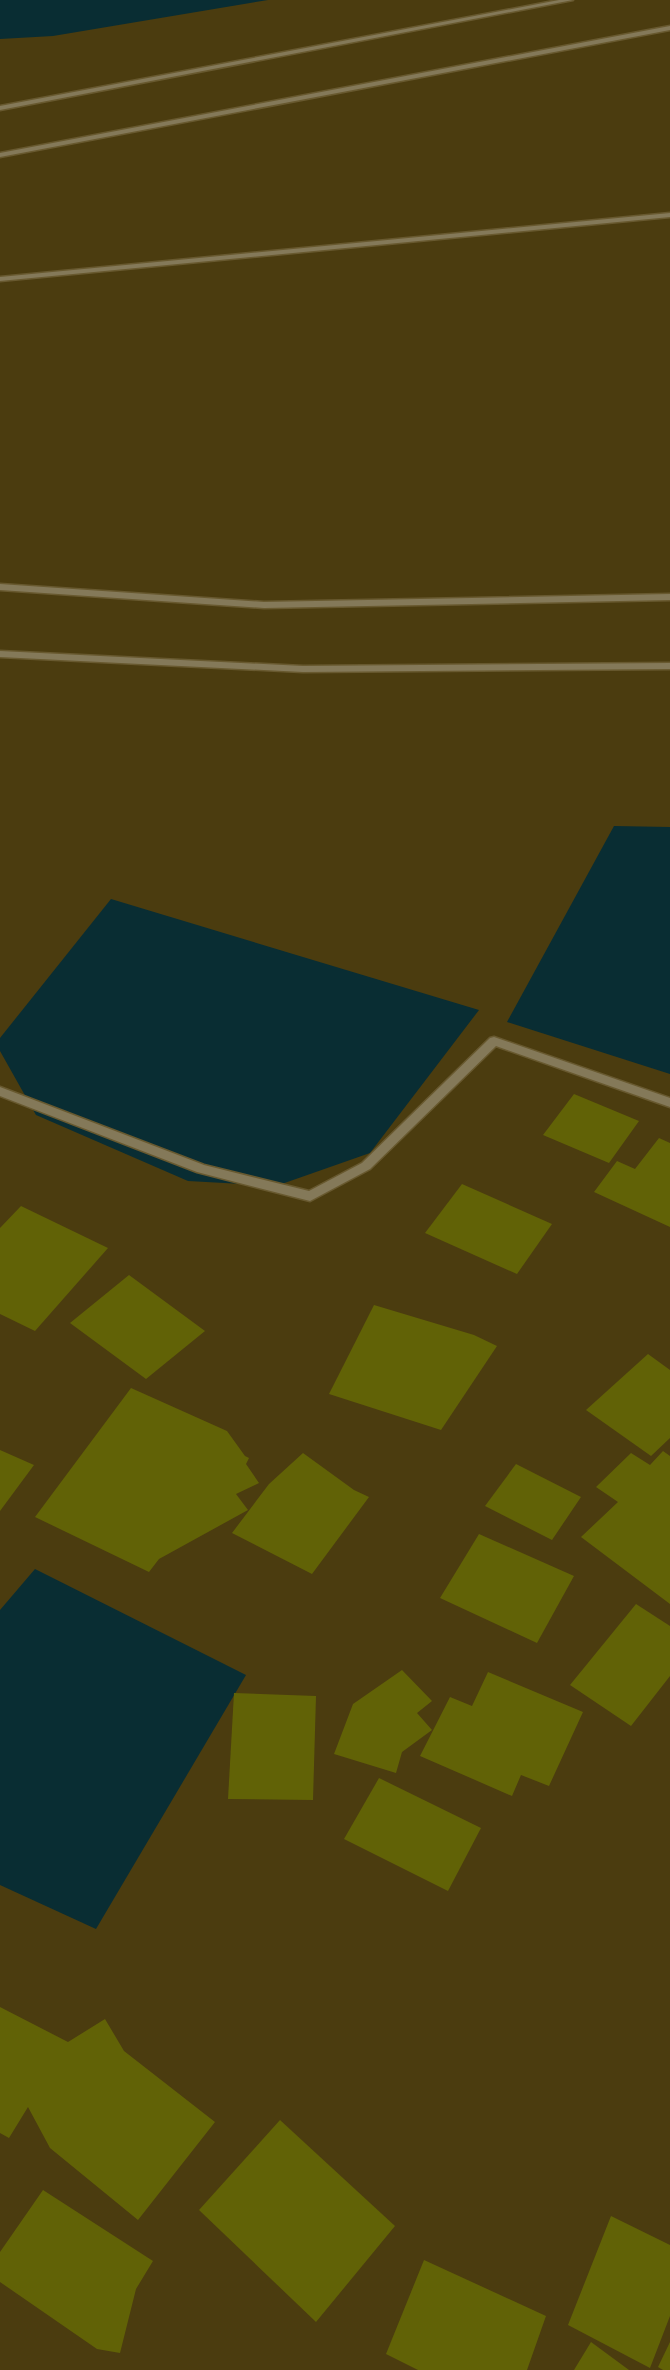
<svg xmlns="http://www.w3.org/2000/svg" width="670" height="2370" viewBox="0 0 670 2370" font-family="'Fira Sans Condensed',sans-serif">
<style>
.water{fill:#092d33}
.building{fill:#616206}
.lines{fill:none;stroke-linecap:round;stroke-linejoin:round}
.minor-casing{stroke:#68592f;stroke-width:3}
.minor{fill:#847959;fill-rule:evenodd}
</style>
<rect width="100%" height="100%" fill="#4b3c0f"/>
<g class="water">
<polygon points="0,0 268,0 53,36 0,39"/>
<polygon points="614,826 670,827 670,1074 507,1022"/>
<polygon points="111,899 479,1010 370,1153 276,1186 188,1181 36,1115 0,1051 0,1038"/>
<polygon points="35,1569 246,1675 96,1929 0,1885 0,1610"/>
</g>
<g class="building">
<polygon points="574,1094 639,1121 609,1163 543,1135"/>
<polygon points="659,1138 670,1143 670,1227 594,1192 617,1161 635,1169"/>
<polygon points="462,1184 552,1224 517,1274 425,1233"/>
<polygon points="21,1206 108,1248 35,1331 0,1314 0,1228"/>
<polygon points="129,1275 205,1331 146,1379 70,1323"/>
<polygon points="374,1305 474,1335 497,1346 441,1430 329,1394"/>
<polygon points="648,1354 670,1370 670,1438 651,1456 586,1410"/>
<polygon points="131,1388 227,1431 245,1456 249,1458 246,1464 259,1483 236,1494 248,1510 159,1559 149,1572 35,1517"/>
<polygon points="0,1450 34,1465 0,1511"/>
<polygon points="663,1451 670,1456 670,1604 581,1537 618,1502 596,1487 631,1453 650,1465"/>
<polygon points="303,1453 354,1490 369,1497 312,1574 232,1533 269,1484"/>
<polygon points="516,1464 581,1497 552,1540 485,1506"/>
<polygon points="479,1534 574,1576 537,1643 440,1598"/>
<polygon points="636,1604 670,1626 670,1676 631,1726 570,1685"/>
<polygon points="402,1670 432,1701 417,1713 432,1730 402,1752 396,1773 334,1754 353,1704"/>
<polygon points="488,1672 583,1712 549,1786 521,1775 512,1796 420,1756 450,1697 472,1706"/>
<polygon points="234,1693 316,1696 313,1800 228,1799"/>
<polygon points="379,1778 481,1828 448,1891 344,1839"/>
<polygon points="0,2007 68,2042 105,2019 124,2051 215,2122 138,2220 50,2148 28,2107 9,2138 0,2133"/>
<polygon points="280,2120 395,2226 316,2322 199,2210"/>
<polygon points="43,2190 153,2261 136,2289 120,2353 97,2349 0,2282 0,2252"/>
<polygon points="611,2216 670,2245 670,2316 650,2368 568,2325"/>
<polygon points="424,2260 546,2316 527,2370 418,2370 386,2354"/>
<polygon points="591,2342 629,2370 574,2370"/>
<polygon points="670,2342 670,2370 663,2370 658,2367"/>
</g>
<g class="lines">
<g class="minor-casing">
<g id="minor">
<polygon points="559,0 573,0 0,110 0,106"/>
<polygon points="670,26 670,30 0,157 0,153"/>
<polygon points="670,213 670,217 0,281 0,277"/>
<polygon points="0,584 264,602 670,594 670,600 264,608 0,590"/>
<polygon points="0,651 303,666 670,663 670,669 303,672 0,657"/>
<polygon points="494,1037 670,1098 670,1107 496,1046 370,1169 310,1201 197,1172 0,1096 0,1087 204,1165 309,1191 362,1163 490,1038"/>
</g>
</g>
<use href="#minor" class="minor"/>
</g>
</svg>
